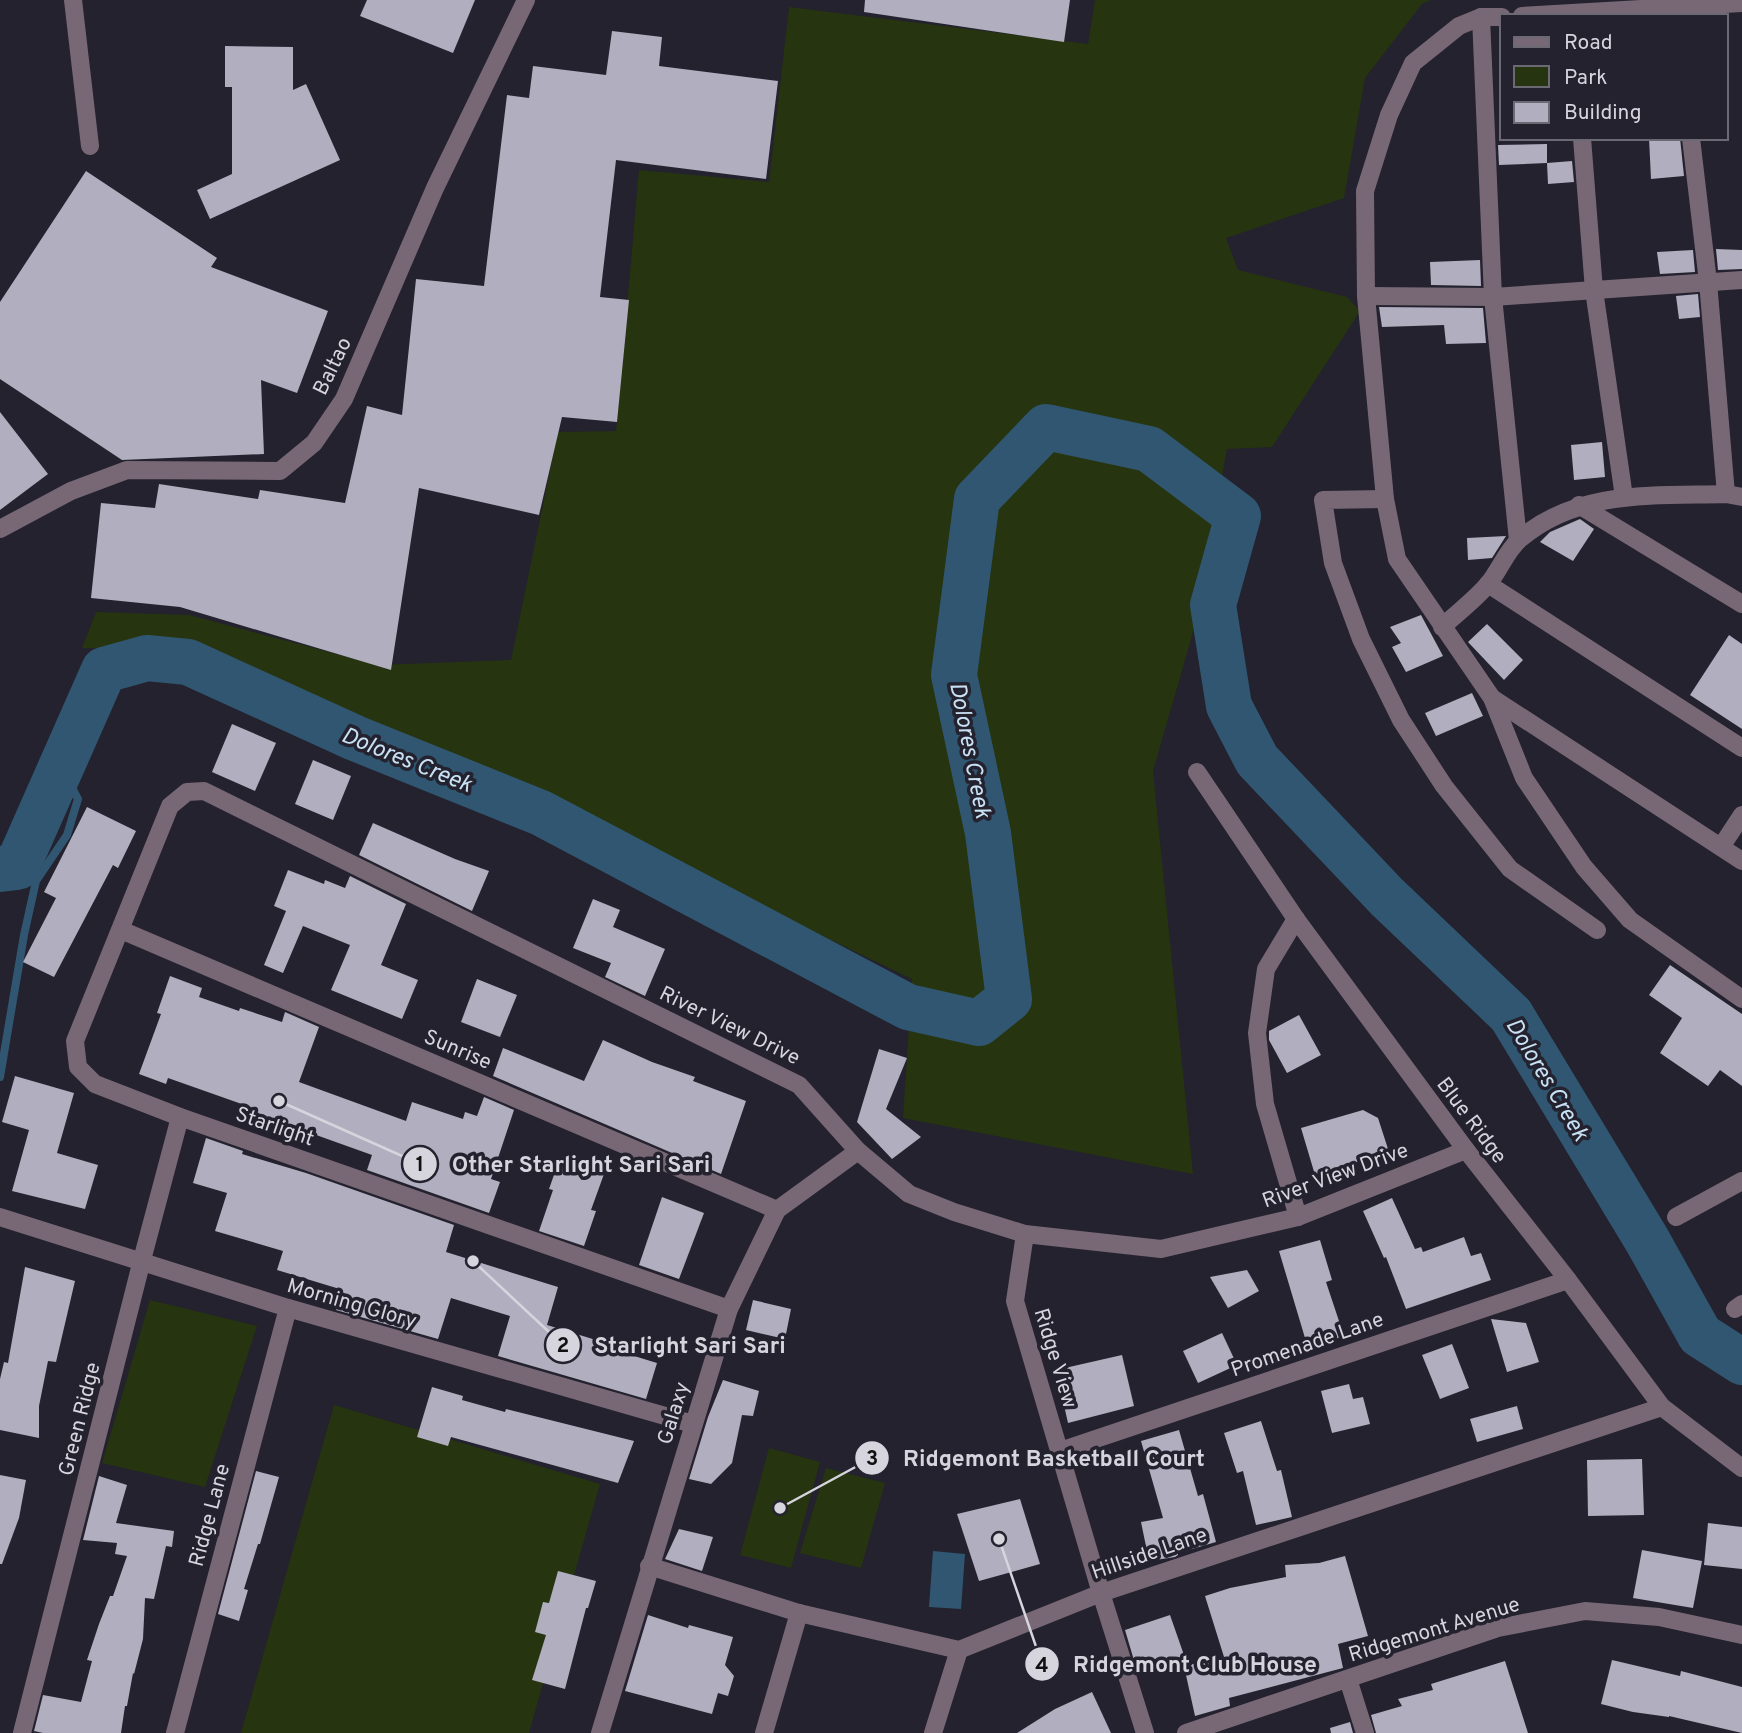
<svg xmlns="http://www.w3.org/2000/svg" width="1742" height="1733" viewBox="0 0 1742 1733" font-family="Overpass,sans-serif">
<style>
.green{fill:#263410}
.water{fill:#305671}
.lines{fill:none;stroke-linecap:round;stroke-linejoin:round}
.stream{stroke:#305671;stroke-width:8}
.river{stroke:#305671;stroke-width:46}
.building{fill:#b0aebf}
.minor{stroke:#786875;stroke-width:18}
.labels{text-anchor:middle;stroke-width:7;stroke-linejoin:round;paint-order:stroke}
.street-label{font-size:21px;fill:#d6d5de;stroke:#23222e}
.water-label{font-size:23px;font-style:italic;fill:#c9e1f4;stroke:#23222e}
.leader{fill:none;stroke:#d6d5de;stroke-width:2.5}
.callout-dot{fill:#d6d5de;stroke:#23222e;stroke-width:2.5}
.mark-label{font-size:21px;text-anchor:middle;font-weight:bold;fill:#111}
.callout-label{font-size:23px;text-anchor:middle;font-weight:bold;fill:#d6d5de;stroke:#23222e;stroke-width:7;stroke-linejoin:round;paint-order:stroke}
</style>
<rect width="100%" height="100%" fill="#23222e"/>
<g class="green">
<polygon points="1095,0 1431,0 1422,4 1365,78 1344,198 1226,238 1238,270 1347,297 1360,311 1272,447 1227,449 1221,481 1224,525 1153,771 1193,1174 903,1118 912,979 420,742 170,648 82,648 96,612 189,615 378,665 511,660 558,432 616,431 639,170 769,182 789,7 1088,44"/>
<polygon points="150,1300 257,1326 205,1487 102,1463"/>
<polygon points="334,1405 600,1484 529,1733 241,1733"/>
<polygon points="769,1448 820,1462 791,1568 740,1555"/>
<polygon points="826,1468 885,1483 861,1568 800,1553"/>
</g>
<polygon class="water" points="933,1551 965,1554 961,1609 929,1607"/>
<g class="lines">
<polyline class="stream" points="0,1077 24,935 36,881 67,835 78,799 61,766"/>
<polyline class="river" points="0,869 17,867 104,670 147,658 188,662 355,738 541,813 908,1007 979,1023 1009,999 988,833 954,675 977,499 1046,427 1149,449 1238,516 1213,605 1229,706 1257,760 1387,897 1511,1015 1647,1240 1700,1335 1742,1362"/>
</g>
<g class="building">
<polygon points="367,0 475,0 453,53 360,16"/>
<polygon points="865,0 1070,0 1064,42 864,12"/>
<polygon points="612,31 662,37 659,66 778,81 766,179 616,160 600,297 629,300 617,422 562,417 539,515 419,488 391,670 180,607 91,598 101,503 155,508 159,484 258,499 260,490 345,503 367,406 402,415 416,279 484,286 507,95 529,98 533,66 606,75"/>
<polygon points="225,46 293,47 293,90 306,84 340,160 210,219 197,190 232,174 232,87 225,87"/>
<polygon points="1649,138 1680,138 1684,176 1651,179"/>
<polygon points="1547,144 1547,163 1499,165 1498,145"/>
<polygon points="1572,161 1574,182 1548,184 1547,163"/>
<polygon points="86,171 217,258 211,267 328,311 297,393 261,380 264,454 122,460 0,379 0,302"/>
<polygon points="1716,249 1742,250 1742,269 1718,270"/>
<polygon points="1693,250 1695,272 1660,274 1657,252"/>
<polygon points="1480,260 1481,286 1431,285 1430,262"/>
<polygon points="1698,294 1700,317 1679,319 1676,296"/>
<polygon points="1379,307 1483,308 1486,343 1446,344 1444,325 1382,327"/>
<polygon points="0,412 48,474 0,510"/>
<polygon points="1602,442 1605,477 1574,480 1571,445"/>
<polygon points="1580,519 1594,529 1573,561 1540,542 1550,532"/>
<polygon points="1506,536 1492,558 1468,560 1467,538"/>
<polygon points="1421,615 1443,656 1406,672 1392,647 1401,643 1390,627"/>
<polygon points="1487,624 1523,660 1504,680 1468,642"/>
<polygon points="1729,635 1742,644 1742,729 1690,695"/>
<polygon points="1472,693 1483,716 1436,736 1425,713"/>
<polygon points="232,724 276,743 255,791 212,772"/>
<polygon points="313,760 351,776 333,820 295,804"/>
<polygon points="87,807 136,831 118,868 113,865 54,977 23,962 56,898 44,892"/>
<polygon points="373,823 455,859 489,871 472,911 359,855"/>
<polygon points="288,870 324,884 325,880 345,888 350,876 406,904 381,965 418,980 402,1019 331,990 350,945 303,926 283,973 264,965 286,911 274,906"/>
<polygon points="593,899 620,910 613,927 665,949 645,996 605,977 611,963 573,948"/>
<polygon points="1670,965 1742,1014 1742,1086 1720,1070 1708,1086 1660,1053 1682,1018 1649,995"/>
<polygon points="170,976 202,988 199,997 239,1011 240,1008 282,1022 285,1012 319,1027 299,1082 406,1121 412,1102 463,1119 465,1112 477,1116 484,1097 514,1110 491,1179 500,1182 489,1213 367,1170 372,1155 252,1112 253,1108 168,1078 166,1084 139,1074 161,1014 157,1013"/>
<polygon points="477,979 517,995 500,1037 461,1022"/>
<polygon points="1299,1015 1321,1055 1287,1073 1269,1040 1269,1031"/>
<polygon points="603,1040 652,1062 695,1077 693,1081 746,1101 721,1174 493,1076 503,1048 584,1081"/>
<polygon points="879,1049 907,1058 886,1109 921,1137 892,1159 857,1122"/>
<polygon points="15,1076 74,1093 57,1153 98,1165 85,1209 12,1191 29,1130 2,1122"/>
<polygon points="1363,1110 1378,1118 1389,1152 1315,1175 1301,1128"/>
<polygon points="206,1138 243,1151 242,1154 306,1173 454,1225 446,1252 558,1287 547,1325 596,1340 595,1344 657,1363 646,1399 498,1356 510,1316 451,1298 438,1339 336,1310 343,1290 277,1270 283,1251 215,1231 227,1193 193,1183"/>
<polygon points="560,1158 604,1174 591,1210 596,1211 584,1246 539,1231 553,1190 549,1189"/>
<polygon points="662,1197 704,1213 679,1279 639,1265"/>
<polygon points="1392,1198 1415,1249 1421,1247 1423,1252 1464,1237 1471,1256 1481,1253 1491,1280 1406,1309 1386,1257 1384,1258 1363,1211"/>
<polygon points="1320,1240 1332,1280 1326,1282 1344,1336 1308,1348 1279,1251"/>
<polygon points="25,1267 75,1281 56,1362 48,1361 39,1406 39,1438 0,1430 0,1379 4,1362 8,1363"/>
<polygon points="1247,1270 1259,1291 1228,1308 1210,1277"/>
<polygon points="753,1300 791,1309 785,1339 746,1330"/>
<polygon points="1491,1319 1526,1323 1539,1362 1507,1372"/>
<polygon points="1222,1333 1237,1365 1198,1383 1183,1351"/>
<polygon points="1452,1344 1469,1388 1440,1399 1422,1355"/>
<polygon points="1122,1355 1134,1406 1068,1423 1056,1370"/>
<polygon points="723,1380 759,1391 753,1416 742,1415 732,1463 711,1484 689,1479 708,1417"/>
<polygon points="1349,1384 1353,1399 1363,1397 1370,1424 1332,1433 1321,1391"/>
<polygon points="432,1387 463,1396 462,1400 505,1412 506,1409 634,1441 618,1483 451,1437 448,1446 417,1437"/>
<polygon points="1517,1406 1523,1429 1477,1442 1470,1419"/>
<polygon points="1261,1421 1277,1471 1281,1470 1292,1517 1256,1525 1243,1471 1237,1473 1224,1433"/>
<polygon points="1179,1430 1198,1496 1203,1494 1216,1542 1178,1553 1178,1555 1175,1557 1149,1561 1141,1522 1163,1518 1141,1441"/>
<polygon points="1642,1459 1644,1515 1588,1516 1587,1460"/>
<polygon points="256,1471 279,1477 260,1544 258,1544 244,1589 248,1590 239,1621 218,1614"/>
<polygon points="0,1475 26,1480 19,1518 2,1564 0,1564"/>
<polygon points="99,1476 127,1485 116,1523 174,1531 172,1547 166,1546 154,1599 145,1598 143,1639 134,1674 133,1673 127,1706 125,1706 121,1733 43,1733 34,1731 43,1695 81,1702 92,1661 87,1660 99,1624 110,1596 113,1596 127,1556 115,1554 117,1543 83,1540"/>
<polygon points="1020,1499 1040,1564 979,1581 957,1514"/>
<polygon points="1708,1523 1742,1527 1742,1569 1704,1565"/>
<polygon points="679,1529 713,1537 702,1571 665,1559"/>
<polygon points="1642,1550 1702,1561 1693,1608 1633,1598"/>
<polygon points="1345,1556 1368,1636 1338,1644 1343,1668 1229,1698 1230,1706 1195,1716 1184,1666 1224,1657 1205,1596 1230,1588 1286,1577 1285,1565 1319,1563"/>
<polygon points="558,1571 596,1581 588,1608 586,1608 565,1689 532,1680 546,1635 535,1632 543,1602 549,1603"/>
<polygon points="648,1615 688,1628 689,1625 733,1637 725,1665 734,1676 728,1696 718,1693 712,1714 625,1691"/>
<polygon points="1170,1615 1185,1658 1138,1674 1125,1630"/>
<polygon points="1612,1660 1680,1676 1681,1671 1742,1687 1742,1733 1669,1716 1669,1717 1633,1712 1601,1704"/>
<polygon points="1505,1661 1528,1733 1376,1733 1371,1715 1402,1706 1398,1699 1433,1690 1431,1684"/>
<polygon points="1092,1692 1111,1733 1017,1733 1055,1709"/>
<polygon points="1350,1722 1353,1733 1331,1733 1330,1728"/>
</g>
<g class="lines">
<g class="minor">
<polyline points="73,0 90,146"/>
<polyline points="1522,16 1742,3"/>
<polyline points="1481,17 1493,297 1518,540"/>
<polyline points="1502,17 1481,17 1459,26 1413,63 1389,115 1365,191 1366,296 1385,499 1397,559 1492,698 1524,778 1584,867 1630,920 1742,999"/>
<polyline points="1582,138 1594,290 1624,497"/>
<polyline points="1691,138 1708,282 1726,494"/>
<polyline points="1366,296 1493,297 1742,280"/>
<polyline points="1385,499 1323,500 1333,563 1361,639 1401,720 1444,786 1510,869 1597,930"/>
<polyline points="1579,505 1742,604"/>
<polyline points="0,529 71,491 127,470 280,471 314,443 344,399 435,188 526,0"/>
<polyline points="1488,584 1742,748"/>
<path d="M1442,627c15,-14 34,-28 47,-44 11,-14 18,-33 31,-44 58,-50 135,-43 206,-45l16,3"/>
<polyline points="1492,698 1742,861"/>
<polyline points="1197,772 1296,919 1466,1150 1568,1280 1662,1407 1742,1468"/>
<polyline points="1721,847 1742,815"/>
<polyline points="1296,919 1266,969 1257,1033 1265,1104 1298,1217"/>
<polyline points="121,930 777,1210"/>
<polyline points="0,1217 288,1308 693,1424"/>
<polyline points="1676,1217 1742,1181"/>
<polyline points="1025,1234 1015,1301 1101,1593 1145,1733"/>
<polyline points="729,1309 180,1117 95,1084 78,1067 75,1041 170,806 187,792 204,791 799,1085 858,1151 909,1194 954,1212 1025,1234 1161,1249 1298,1217 1466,1150"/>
<polyline points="1735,1309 1742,1304"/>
<polyline points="1060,1451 1568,1280"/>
<polyline points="649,1566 799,1613 959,1650 1101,1593 1662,1407"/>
<polyline points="1348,1679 1365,1733"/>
<polyline points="22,1733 142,1260 180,1117"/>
<polyline points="175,1733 288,1308"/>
<polyline points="600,1733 729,1309 777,1210 858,1151"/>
<polyline points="764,1733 799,1613"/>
<polyline points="933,1733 959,1650"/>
<polyline points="1186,1733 1498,1628 1585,1611 1659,1617 1742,1635"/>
</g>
</g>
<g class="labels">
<g class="street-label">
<text transform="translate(332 366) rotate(-64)" y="7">Baltao</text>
<text transform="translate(730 1025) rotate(26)" y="7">River View Drive</text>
<text transform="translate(458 1049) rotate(23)" y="7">Sunrise</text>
<text transform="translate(1472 1120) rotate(53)" y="7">Blue Ridge</text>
<text transform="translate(275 1126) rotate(19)" y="7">Starlight</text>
<text transform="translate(1335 1175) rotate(-20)" y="7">River View Drive</text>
<text transform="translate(352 1303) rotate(16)" y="7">Morning Glory</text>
<text transform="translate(1307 1344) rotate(-19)" y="7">Promenade Lane</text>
<text transform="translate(1056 1358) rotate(73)" y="7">Ridge View</text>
<text transform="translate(673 1413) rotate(-73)" y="7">Galaxy</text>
<text transform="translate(79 1419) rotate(-76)" y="7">Green Ridge</text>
<text transform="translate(209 1515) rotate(-75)" y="7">Ridge Lane</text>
<text transform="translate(1149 1553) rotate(-19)" y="7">Hillside Lane</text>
<text transform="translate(1434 1629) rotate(-17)" y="7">Ridgemont Avenue</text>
</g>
<g class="water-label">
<text transform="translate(971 750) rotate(79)" y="8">Dolores Creek</text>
<text transform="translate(407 759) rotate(22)" y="8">Dolores Creek</text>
<text transform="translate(1548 1079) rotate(59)" y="8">Dolores Creek</text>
</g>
</g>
<path class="leader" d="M279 1101L420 1164M473 1261L563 1345M780 1508L872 1458M999 1539L1042 1664"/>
<g class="callout-dot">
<circle cx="279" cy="1101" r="7"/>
<circle cx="473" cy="1261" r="7"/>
<circle cx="780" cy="1508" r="7"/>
<circle cx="999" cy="1539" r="7"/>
<circle cx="420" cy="1164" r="18"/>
<circle cx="563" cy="1345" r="18"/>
<circle cx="872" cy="1458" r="18"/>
<circle cx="1042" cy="1664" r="18"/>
</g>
<g class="mark-label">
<text x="420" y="1171">1</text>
<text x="563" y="1352">2</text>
<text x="872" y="1465">3</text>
<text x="1042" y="1672">4</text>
</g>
<g class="callout-label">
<text x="581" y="1172">Other Starlight Sari Sari</text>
<text x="690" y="1353">Starlight Sari Sari</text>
<text x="1054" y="1466">Ridgemont Basketball Court</text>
<text x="1195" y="1672">Ridgemont Club House</text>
</g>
<rect x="1500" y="14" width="228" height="126" fill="#23222e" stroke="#6b6a74" stroke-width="2"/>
<rect x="1514" y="37" width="35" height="10" fill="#786875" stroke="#6b6a74" stroke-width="2"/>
<text x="1564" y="49" font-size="21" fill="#d6d5de">Road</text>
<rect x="1514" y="66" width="35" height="21" fill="#263410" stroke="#6b6a74" stroke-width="2"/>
<text x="1564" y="84" font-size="21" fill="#d6d5de">Park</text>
<rect x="1514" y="102" width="35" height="21" fill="#b0aebf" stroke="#6b6a74" stroke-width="2"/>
<text x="1564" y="119" font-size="21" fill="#d6d5de">Building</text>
</svg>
